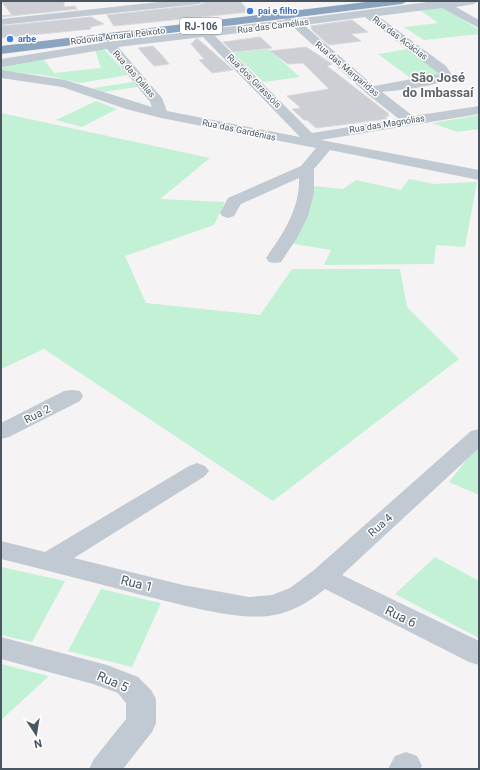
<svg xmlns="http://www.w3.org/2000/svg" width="480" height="770" viewBox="0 0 480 770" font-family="Roboto,sans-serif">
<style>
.green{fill:#c3f1d5}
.building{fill:#cdcfd5;stroke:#d7d9de}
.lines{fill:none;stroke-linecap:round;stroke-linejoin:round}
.minor{fill:#c1cad2;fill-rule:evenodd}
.highway{fill:#8ba5c1;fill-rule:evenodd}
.shop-dot{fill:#3f7fe0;stroke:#fff;stroke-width:1.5}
.labels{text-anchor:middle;stroke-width:3;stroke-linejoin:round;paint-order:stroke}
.far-shop-label{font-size:9px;font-weight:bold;fill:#366cbe;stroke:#fff;text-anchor:start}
.far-street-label{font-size:9px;fill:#4a5661;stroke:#fff}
.shield{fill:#fff;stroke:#808990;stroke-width:1}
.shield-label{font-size:10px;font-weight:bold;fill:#4a5661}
.street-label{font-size:11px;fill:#4a5661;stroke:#fff}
.far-district-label{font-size:13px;font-weight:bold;fill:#5f6368;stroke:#fff}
.near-street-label{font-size:13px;fill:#4a5661;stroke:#fff}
</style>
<rect width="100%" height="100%" fill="#f5f3f3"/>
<g class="green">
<polygon points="444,7 479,30 479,34 424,40 404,27 438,23 420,10"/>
<polygon points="104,49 128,75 80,83 43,75 1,71 1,65 43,59 54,73 101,68 95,50"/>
<polygon points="268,49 300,77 264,82 233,53"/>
<polygon points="408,49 439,72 437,75 412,79 378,54"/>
<polygon points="133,82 137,87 103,92 93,88"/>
<polygon points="96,101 117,109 82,127 56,120"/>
<polygon points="1,113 210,158 160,199 225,202 214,225 125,256 146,303 260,315 292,269 400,269 407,307 459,359 273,501 44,349 1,369"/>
<polygon points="479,115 479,129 457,132 432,123"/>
<polygon points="409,179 434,184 477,182 465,247 436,245 434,264 324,265 331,250 294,244 313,186 343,189 356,180 401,190"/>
<polygon points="476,448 479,450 479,495 449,482"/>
<polygon points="435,557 479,581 479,638 395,594"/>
<polygon points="1,567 65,581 32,642 1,635"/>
<polygon points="101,589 161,603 132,667 68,651"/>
<polygon points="1,664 49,676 1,720"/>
</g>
<g class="building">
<polygon points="1,1 64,1 64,7 75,6 77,9 1,17 1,16 12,15"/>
<polygon points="221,1 240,1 249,12 114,26 107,15 199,5 205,2"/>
<polygon points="91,17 104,24 90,27 91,29 1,38 1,26"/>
<polygon points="352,20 368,32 351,34 361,41 329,45 312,30 311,26"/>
<polygon points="260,37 272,48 233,52 223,42"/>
<polygon points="196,39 198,39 233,70 212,73 199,60 204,59 191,44"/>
<polygon points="153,46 161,54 169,64 154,66 138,48"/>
<polygon points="306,47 332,64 327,66 389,114 387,114 389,116 385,117 387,119 316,128 307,120 304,120 292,109 301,108 287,96 329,89 303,63 288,64 270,51"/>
</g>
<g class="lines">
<g class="minor">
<polygon points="168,1 204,1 199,4 1,25 1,19"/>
<path d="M435,1h44l-5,3 -18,3 23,13v8l-37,-20 -64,8 68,50 6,9c-8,12 -55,15 -70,17l31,24 66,-10v8l-158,26 158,30v10l-149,-30 -16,19v24l-6,23 -11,22 -16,24 -6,1 -6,-1 -3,-4c17,-24 34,-49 33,-80l-58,26 -7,12 -6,2 -6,-2 -2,-3 8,-15 73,-32 15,-18 -155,-30 -35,-9 -64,-22 -61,-9v-8l64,10 87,27 -2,-5 -43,-53 -106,18v-8l100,-16 -4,-6 6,-4 4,1 6,7 84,-10 -4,-5 6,-3 4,1 6,5 76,-9 -3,-3 6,-3 9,5zM365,17l72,55 2,2 -65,12 -70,-61zM292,26l74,67 33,26 -87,14 -97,-97zM203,37l97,100 -133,-26 -5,-13 -44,-51z"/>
<polygon points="72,390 80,391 83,396 80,401 9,437 1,439 1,423 64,391"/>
<path d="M479,429v19l-137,127 137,66v24l-10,-3 -144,-73c-15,12 -32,23 -51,26 -35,7 -94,-11 -129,-19 -48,-13 -96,-25 -144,-37v-18l44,11 144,-86 8,-3 8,3 4,5 -4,5 -131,82 109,27 66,12 23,-2 18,-7 24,-18 157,-139z"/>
<polygon points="1,637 107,665 138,677 151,690 156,699 156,723 152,732 123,769 89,769 94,759 126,719 126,703 118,693 93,684 1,659"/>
<polygon points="406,752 417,756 422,766 420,769 388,769 395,756"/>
</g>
<polygon class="highway" points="374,1 408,1 402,4 1,54 1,46"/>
</g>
<g class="shop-dot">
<circle cx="250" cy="11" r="4"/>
<circle cx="10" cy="39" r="4"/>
</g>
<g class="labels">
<g class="far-shop-label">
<text x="258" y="14">pai e filho</text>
<text x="18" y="42">arbe</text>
</g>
<g class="far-street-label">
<text transform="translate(273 26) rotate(-7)" y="3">Rua das Camélias</text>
<text transform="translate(118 36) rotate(-7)" y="3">Rodovia Amaral Peixoto</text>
<text transform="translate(400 38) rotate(37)" y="3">Rua das Acácias</text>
<text transform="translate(347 69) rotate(40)" y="3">Rua das Margaridas</text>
<text transform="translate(134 74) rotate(49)" y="3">Rua das Dálias</text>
<text transform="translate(254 81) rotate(45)" y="3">Rua dos Girassóis</text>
<text transform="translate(387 124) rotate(-9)" y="3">Rua das Magnólias</text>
<text transform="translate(239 130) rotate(12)" y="3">Rua das Gardênias</text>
</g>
<rect class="shield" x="180" y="18" width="42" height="16" rx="3"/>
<g class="shield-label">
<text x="201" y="30">RJ-106</text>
</g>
<g class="street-label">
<text transform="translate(37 414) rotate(-27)" y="4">Rua 2</text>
<text transform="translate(380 525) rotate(-42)" y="4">Rua 4</text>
</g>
<g class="far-district-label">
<text x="438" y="82">São José<tspan x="438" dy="15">do Imbassaí</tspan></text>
</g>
<g class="near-street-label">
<text transform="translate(137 583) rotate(14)" y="5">Rua 1</text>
<text transform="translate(401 616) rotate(26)" y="5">Rua 6</text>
<text transform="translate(113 681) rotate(24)" y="5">Rua 5</text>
</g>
</g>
<rect width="480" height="770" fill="none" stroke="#4a5661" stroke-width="4"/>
<g transform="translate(36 734) rotate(168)" stroke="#ffffff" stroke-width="3" paint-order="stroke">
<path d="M0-3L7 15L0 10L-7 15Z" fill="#4a5661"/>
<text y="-6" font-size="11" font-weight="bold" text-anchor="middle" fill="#4a5661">N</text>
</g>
</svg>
